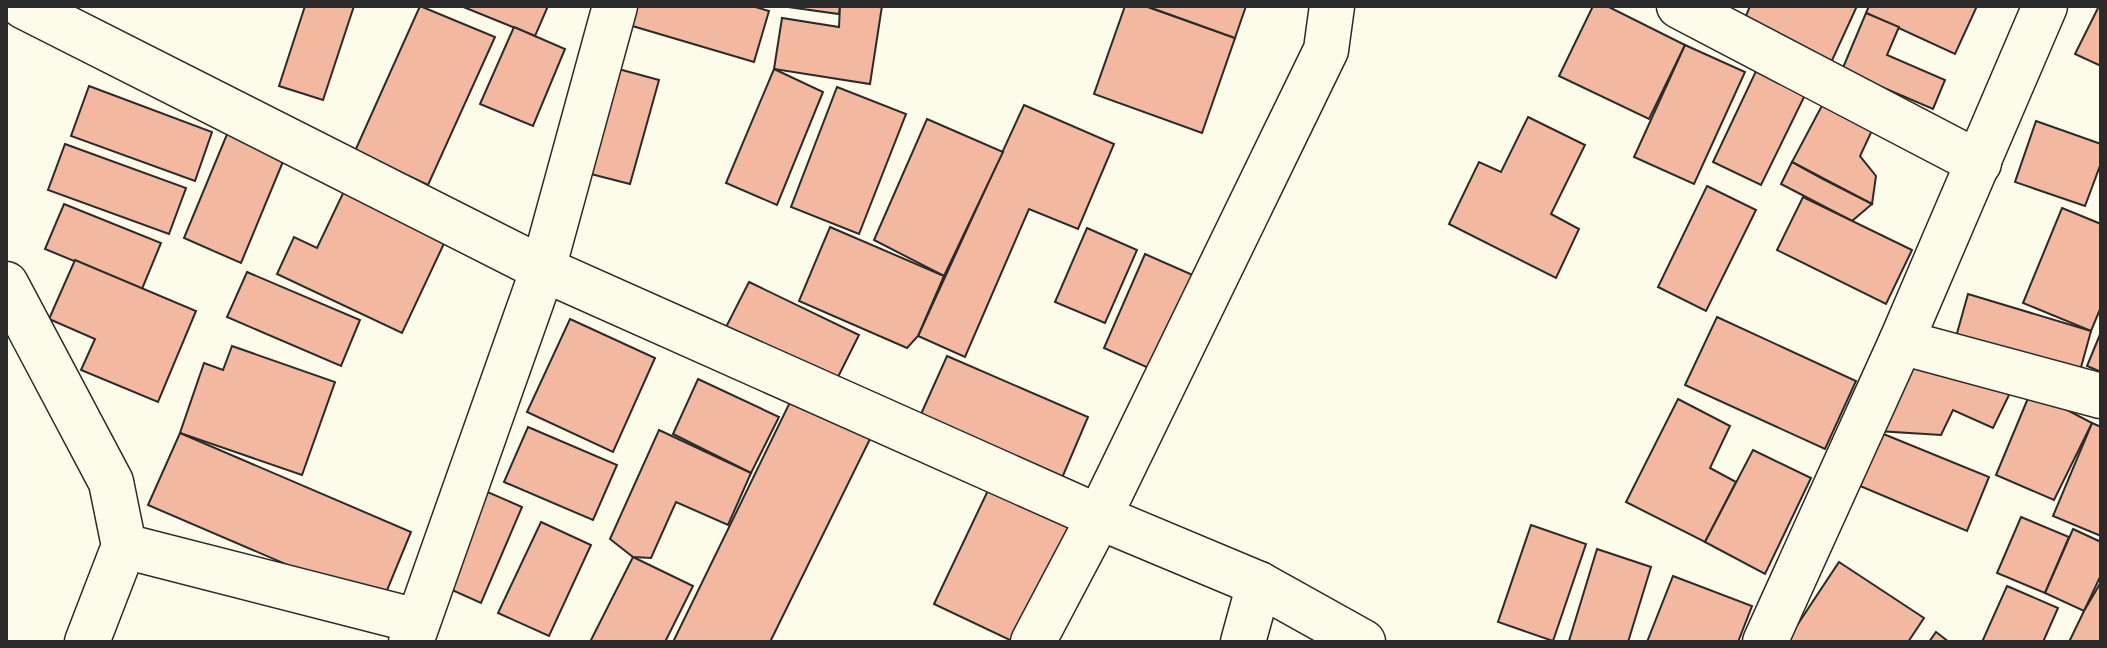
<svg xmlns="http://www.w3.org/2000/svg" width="2107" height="648" viewBox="0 0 2107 648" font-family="'Noto Sans',sans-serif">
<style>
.building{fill:#f2b8a0;stroke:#2b2b2b;stroke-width:2}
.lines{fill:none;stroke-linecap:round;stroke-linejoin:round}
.minor-casing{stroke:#2b2b2b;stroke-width:47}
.minor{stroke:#fdfbea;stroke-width:44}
</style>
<rect width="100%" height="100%" fill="#fdfbea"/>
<g class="building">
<polygon points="305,6 354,6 323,100 279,86"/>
<polygon points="420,6 495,37 428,185 355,151"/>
<polygon points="461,6 548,6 535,36"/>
<polygon points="635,6 752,6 769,11 754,62 629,25"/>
<polygon points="781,6 840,6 839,14"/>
<polygon points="840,6 882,6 870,84 774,69 782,18 839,27"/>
<polygon points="1125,6 1145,6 1235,38 1202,133 1094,94"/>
<polygon points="1146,6 1246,6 1235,38"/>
<polygon points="1593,6 1607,6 1685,45 1649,119 1559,76"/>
<polygon points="1750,6 1857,6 1829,67 1742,26"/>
<polygon points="1869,6 1977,6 1955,54 1866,13"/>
<polygon points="2099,6 2101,6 2101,66 2075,54"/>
<polygon points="1866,13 1899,27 1887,55 1945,80 1933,109 1842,70"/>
<polygon points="514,27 565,49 533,126 480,104"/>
<polygon points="1685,45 1745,72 1694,184 1634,157"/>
<polygon points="611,67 659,80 630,184 583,172"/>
<polygon points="774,69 823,92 777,205 726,183"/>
<polygon points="1757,69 1806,93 1761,185 1713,162"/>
<polygon points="89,86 212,132 195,181 71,136"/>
<polygon points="837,87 906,114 859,234 791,207"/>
<polygon points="1826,98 1876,122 1860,156 1876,176 1872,204 1792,162"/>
<polygon points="1024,105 1114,144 1078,229 1029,209 965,357 918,336"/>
<polygon points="1528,117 1585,145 1551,214 1579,229 1556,278 1449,224 1479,162 1501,172"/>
<polygon points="927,119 1003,152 944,276 874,240"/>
<polygon points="2036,121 2101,144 2101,163 2085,206 2015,182"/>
<polygon points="230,127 287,152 241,263 184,238"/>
<polygon points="65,144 186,188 169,234 48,190"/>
<polygon points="1792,162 1823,179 1872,204 1852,221 1781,184"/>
<polygon points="1707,186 1756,210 1706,311 1658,287"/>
<polygon points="346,187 448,235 402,333 277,274 294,237 317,248"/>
<polygon points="1803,197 1912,250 1886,304 1777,250"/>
<polygon points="64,204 161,243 142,289 45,249"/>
<polygon points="2062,208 2101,224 2101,307 2091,331 2023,303"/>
<polygon points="830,227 944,276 918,336 907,348 799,301"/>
<polygon points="1087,228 1137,250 1105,323 1055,302"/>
<polygon points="1145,254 1195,276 1153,370 1104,348"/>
<polygon points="75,260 196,311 158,402 81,370 95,339 49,319"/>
<polygon points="247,272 360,320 341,366 227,317"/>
<polygon points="749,282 859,335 834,385 724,331"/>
<polygon points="1968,294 2091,331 2077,382 1954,344"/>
<polygon points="1717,317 1856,381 1825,449 1685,385"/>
<polygon points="570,319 655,358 613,452 527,412"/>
<polygon points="2101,332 2101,372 2087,366"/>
<polygon points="232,346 335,382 302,475 180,433 204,363 223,370"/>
<polygon points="1918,350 2010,393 1993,428 1953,410 1941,435 1878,431"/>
<polygon points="947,356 1088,417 1059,485 917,423"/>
<polygon points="698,379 779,417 751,473 673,434"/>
<polygon points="2031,391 2092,423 2054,500 1996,475"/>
<polygon points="794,394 873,433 770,642 673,642"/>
<polygon points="1678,399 1730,426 1710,468 1736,482 1705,542 1626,502"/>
<polygon points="2092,423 2101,427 2101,536 2053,516"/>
<polygon points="528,427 617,465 593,520 504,482"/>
<polygon points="659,430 751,473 728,525 676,502 651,558 633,557 610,539"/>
<polygon points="180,433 411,532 381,605 148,505"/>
<polygon points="1881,433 1989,477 1967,531 1860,486"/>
<polygon points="1753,450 1811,478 1765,574 1705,542"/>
<polygon points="992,482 1078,523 1014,642 934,604"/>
<polygon points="476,487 522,507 481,603 434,582"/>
<polygon points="2021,517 2069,537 2045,593 1997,573"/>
<polygon points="541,522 591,545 549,636 498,613"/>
<polygon points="1531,525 1586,544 1553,641 1498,622"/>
<polygon points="2073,529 2101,542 2101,575 2084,611 2045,593"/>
<polygon points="1597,549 1651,567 1628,642 1569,641"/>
<polygon points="633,557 693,586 665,642 590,642"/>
<polygon points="1839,562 1924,618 1908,642 1786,642"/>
<polygon points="1673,576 1752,606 1738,642 1647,642"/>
<polygon points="2101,582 2101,642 2069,642 2084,611"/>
<polygon points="2007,586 2058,608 2043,642 1982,642"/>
<polygon points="1936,632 1949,642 1929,642"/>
</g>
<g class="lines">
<g class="minor-casing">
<g id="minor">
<polyline points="23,6 543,269 1099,517 1259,584 1363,642"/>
<polyline points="1679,6 1979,163"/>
<polyline points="6,284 111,482 124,546 87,642"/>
<polyline points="1901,342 2101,396"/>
<polyline points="124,546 417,621"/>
<polyline points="411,642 543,269 615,6"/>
<polyline points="1033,642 1099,517 1326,50 1332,6"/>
<polyline points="1243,642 1259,584"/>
<polyline points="1765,642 1901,342 2045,6"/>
</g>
</g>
<use href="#minor" class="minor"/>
</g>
<rect width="2107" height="648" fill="none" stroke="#2b2b2b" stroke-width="16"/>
</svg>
